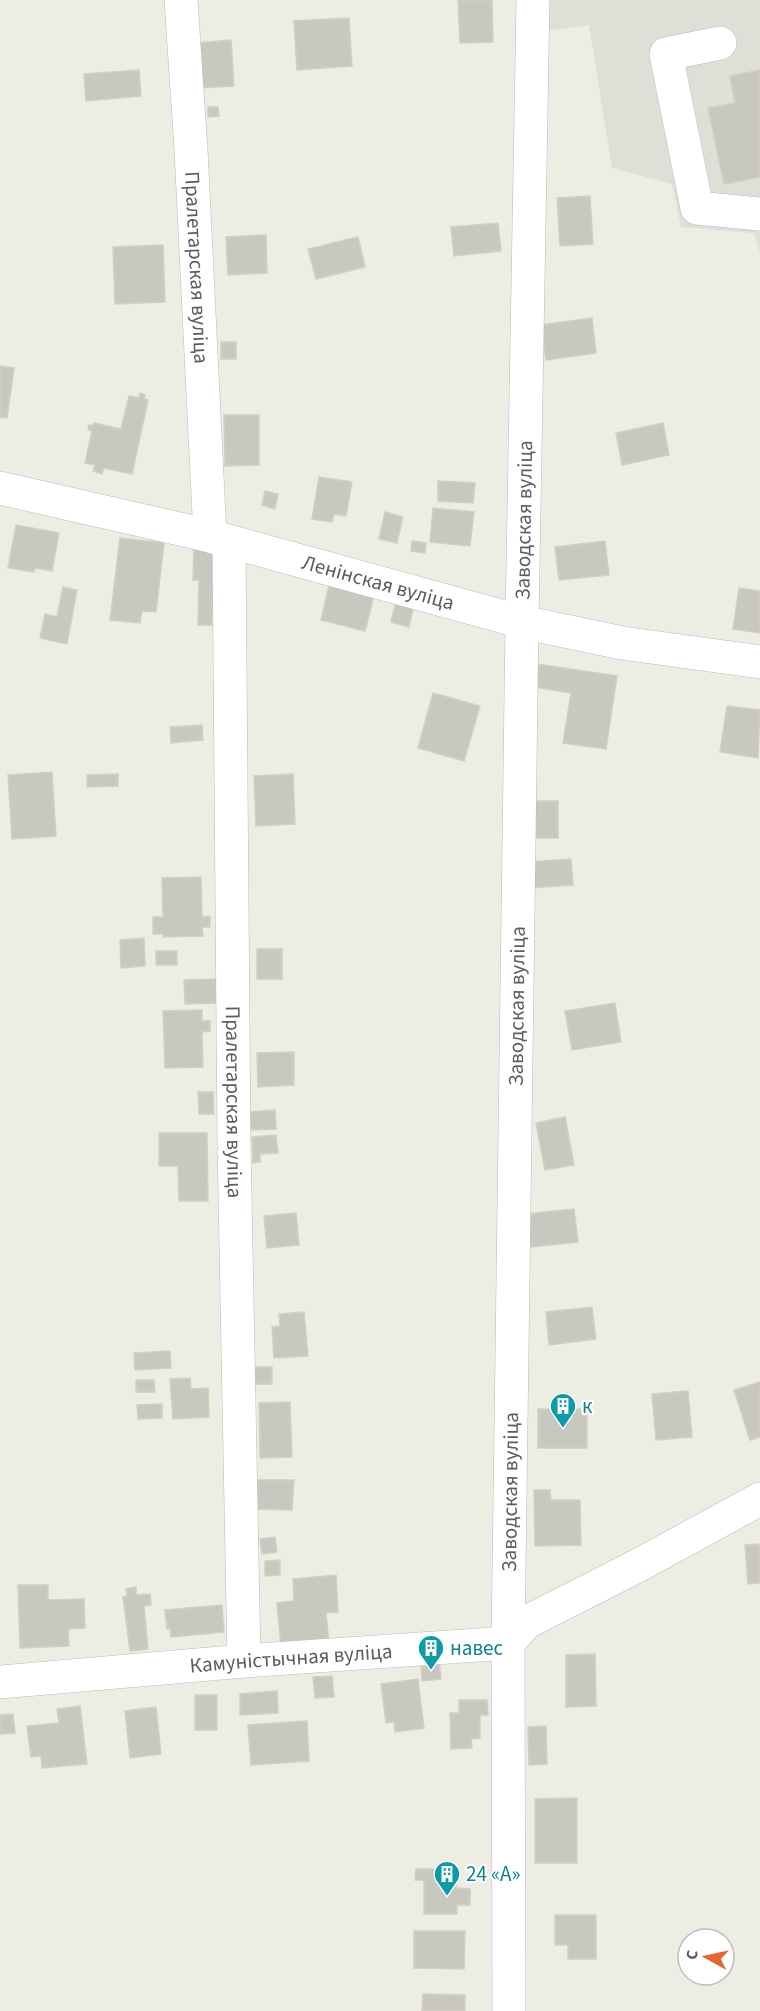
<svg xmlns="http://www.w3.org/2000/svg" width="760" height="2011" viewBox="0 0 760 2011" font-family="'Source Sans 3',sans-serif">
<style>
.industrial{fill:#dfded7}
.building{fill:#c8c7c0;stroke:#d2d0c1;stroke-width:1.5}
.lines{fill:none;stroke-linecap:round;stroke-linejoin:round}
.minor-casing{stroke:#babbc1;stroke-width:34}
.minor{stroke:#fff;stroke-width:33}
.labels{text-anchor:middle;stroke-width:4.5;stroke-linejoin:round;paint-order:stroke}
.street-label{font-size:21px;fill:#5b5d63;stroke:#fff}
.culture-label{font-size:21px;fill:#0d838f;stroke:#fff;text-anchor:start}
</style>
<rect width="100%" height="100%" fill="#edede3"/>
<polygon class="industrial" points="546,0 760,0 760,253 754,233 681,227 672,184 612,168 589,25 546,31"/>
<g class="building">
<polygon points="458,0 492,0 493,42 460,43"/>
<polygon points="349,18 352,66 297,70 294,21"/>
<polygon points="231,40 234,86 199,88 196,43"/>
<polygon points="139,70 141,96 86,101 84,74"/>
<polygon points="760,70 760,177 724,184 708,108 735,103 730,76"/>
<polygon points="208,107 218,107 219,116 208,117"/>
<polygon points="590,196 593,244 560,246 557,198"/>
<polygon points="498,223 501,251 454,256 451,227"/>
<polygon points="266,235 267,273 228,275 226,237"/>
<polygon points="358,237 365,267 316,279 308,249"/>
<polygon points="163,245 165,302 115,304 113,247"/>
<polygon points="592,318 596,353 546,360 541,325"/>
<rect x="221" y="342" width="15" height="17"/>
<polygon points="0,366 14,368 7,418 0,417"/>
<polygon points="140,393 145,395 144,399 148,400 132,474 104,468 102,474 93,471 95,465 85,463 92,431 88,430 89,425 93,426 94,423 121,429 129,396 139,398"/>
<polygon points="224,415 259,415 259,465 225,466"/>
<polygon points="663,423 669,455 622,465 616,433"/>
<polygon points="319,477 352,482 346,516 334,514 332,522 312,519"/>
<polygon points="438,481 475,483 473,503 438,501"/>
<polygon points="265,491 278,494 275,509 262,505"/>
<polygon points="433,508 474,512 470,546 430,542"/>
<polygon points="385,512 403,517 397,543 379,539"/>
<polygon points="16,525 59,533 52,571 35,568 34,572 8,568"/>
<polygon points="120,538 164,543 156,612 142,611 140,623 110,620"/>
<polygon points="412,541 426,543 425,553 411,551"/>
<polygon points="605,541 609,575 559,580 555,547"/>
<polygon points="194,548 213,548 212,625 198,625 199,580 193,580"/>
<polygon points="329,585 374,596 365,631 321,620"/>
<polygon points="63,587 77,590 67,644 40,638 45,614 57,617"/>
<polygon points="739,588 760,591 760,633 733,629"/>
<polygon points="396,601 414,605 409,627 391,622"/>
<polygon points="537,664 617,676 606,749 563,743 571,693 533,687"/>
<polygon points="433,693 480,706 464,761 418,748"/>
<polygon points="727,706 760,710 758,758 720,752"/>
<polygon points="202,725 203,740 171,743 170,727"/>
<polygon points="52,772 56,836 12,839 8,775"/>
<polygon points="118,774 118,786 87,787 87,775"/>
<polygon points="293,774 295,824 256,826 254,776"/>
<rect x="525" y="801" width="33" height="37"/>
<polygon points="571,859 573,885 529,888 528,862"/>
<polygon points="201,877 202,917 210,916 210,927 202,927 203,936 163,937 163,934 153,934 153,917 163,917 162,878"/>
<polygon points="144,938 145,966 121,968 120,940"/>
<rect x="257" y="949" width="25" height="30"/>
<rect x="156" y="951" width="21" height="14"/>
<polygon points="217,979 217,1003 185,1004 184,980"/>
<polygon points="615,1003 621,1042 572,1050 565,1011"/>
<polygon points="202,1010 202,1021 210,1021 210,1031 202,1032 203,1067 165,1068 163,1011"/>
<polygon points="294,1052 294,1085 258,1087 257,1053"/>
<polygon points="198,1092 213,1092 214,1114 199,1114"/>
<polygon points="275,1110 276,1129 249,1130 247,1112"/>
<polygon points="565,1117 574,1165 545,1170 536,1123"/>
<polygon points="159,1133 207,1133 208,1201 179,1201 178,1166 159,1166"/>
<polygon points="276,1135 278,1153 260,1154 260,1162 253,1163 252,1137"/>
<polygon points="574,1209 578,1242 531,1247 527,1214"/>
<polygon points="296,1213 299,1245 267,1248 264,1216"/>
<polygon points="592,1307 596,1339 549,1345 546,1312"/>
<polygon points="304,1312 308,1356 274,1358 272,1327 280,1326 279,1314"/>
<polygon points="170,1351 171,1368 135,1370 134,1353"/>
<rect x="255" y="1367" width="17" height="17"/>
<polygon points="190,1378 191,1389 208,1388 209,1417 173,1419 170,1379"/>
<polygon points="136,1380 154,1380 155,1392 136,1392"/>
<polygon points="760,1382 760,1437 750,1440 734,1390"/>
<polygon points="688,1391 692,1437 656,1440 652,1394"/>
<polygon points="290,1402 292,1457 260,1458 259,1403"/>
<polygon points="162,1404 162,1418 138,1419 137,1405"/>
<rect x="538" y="1409" width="49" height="39"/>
<polygon points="257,1480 294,1480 292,1510 257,1509"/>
<polygon points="534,1490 550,1490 551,1500 580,1500 581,1545 535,1546"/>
<polygon points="275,1537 277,1552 262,1554 260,1539"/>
<polygon points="760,1544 760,1583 748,1584 745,1545"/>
<polygon points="280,1560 280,1575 265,1576 265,1561"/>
<polygon points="336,1575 338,1612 326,1613 329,1643 281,1647 277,1603 294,1601 293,1579"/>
<polygon points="18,1585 48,1585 48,1600 84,1599 85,1628 68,1629 69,1646 20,1648"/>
<polygon points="136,1587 136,1595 150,1594 151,1605 144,1606 148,1649 130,1651 123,1597 127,1596 126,1589"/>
<polygon points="222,1605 224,1632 171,1637 170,1628 167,1629 165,1610"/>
<polygon points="595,1654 596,1706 566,1707 566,1655"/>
<polygon points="439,1661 441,1679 422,1681 421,1663"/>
<polygon points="332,1676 334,1697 315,1698 313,1677"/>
<polygon points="418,1679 424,1728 395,1732 394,1722 386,1723 381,1684"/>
<polygon points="277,1691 278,1713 240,1715 240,1694"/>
<rect x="195" y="1695" width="22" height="35"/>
<polygon points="459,1700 487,1700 488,1715 480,1715 480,1738 471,1739 472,1748 451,1749 450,1713 459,1713"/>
<polygon points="80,1706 87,1764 42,1768 41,1756 31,1757 27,1726 59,1723 57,1709"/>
<polygon points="156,1707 161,1754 130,1758 125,1711"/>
<polygon points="13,1714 15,1733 0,1734 0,1715"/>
<polygon points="307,1721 309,1761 251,1765 248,1725"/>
<polygon points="546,1726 547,1764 529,1765 528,1727"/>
<polygon points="577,1798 577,1863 535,1863 535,1799"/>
<polygon points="416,1869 438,1869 438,1878 456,1877 456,1888 470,1889 470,1905 457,1905 457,1914 424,1914 424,1880 415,1880"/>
<polygon points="555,1915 596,1915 596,1959 568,1959 568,1945 555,1945"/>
<polygon points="414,1931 465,1931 464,1969 414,1968"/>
<polygon points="423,1994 465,1995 465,2011 422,2011"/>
</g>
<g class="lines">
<g class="minor-casing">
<g id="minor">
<path id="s1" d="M181,0l10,150 19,386"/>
<polyline points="720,43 666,54 697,208 760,214"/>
<path id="s2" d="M0,488l210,48 312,86 100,21 138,19"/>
<path id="s3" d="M229,542l5,602 10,517"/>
<path id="s4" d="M0,1682l244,-21 264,-18 19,-21 112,-57 121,-66"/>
<path id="s5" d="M509,2011l-1,-368 14,-1021 11,-622"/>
</g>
</g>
<use href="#minor" class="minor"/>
</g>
<defs>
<g id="building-pin" transform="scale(1.35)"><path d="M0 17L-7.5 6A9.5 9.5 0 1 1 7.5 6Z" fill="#0f9aa8" stroke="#fff"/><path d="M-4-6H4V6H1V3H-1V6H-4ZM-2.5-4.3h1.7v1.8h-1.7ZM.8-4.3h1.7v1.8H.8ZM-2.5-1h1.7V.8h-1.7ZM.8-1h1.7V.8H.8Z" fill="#fff"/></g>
</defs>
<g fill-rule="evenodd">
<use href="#building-pin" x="563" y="1406"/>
<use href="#building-pin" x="431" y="1648"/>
<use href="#building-pin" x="447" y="1874"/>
</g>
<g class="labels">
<g class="street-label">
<text dy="7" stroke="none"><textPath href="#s1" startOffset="268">Пралетарская вуліца</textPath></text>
<text dy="7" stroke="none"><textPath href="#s5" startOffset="1491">Заводская вуліца</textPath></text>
<text dy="7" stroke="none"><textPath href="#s2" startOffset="390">Ленінская вуліца</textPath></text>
<text dy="7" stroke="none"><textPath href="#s5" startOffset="1005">Заводская вуліца</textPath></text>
<text dy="7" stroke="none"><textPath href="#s3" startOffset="560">Пралетарская вуліца</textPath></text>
<text dy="7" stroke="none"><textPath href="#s5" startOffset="519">Заводская вуліца</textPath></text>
<text dy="7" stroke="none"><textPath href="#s4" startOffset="292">Камуністычная вуліца</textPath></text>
</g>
<g class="culture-label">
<text x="582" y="1413">к</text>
<text x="450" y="1655">навес</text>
<text x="466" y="1881">24 «А»</text>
</g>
</g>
<g transform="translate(706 1957) rotate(278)"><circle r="28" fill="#ffffff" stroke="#bdbec1" stroke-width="1.5"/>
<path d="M0-4.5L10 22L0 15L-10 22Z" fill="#e36732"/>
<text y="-9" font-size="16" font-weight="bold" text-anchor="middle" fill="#5b5d63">С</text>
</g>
</svg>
